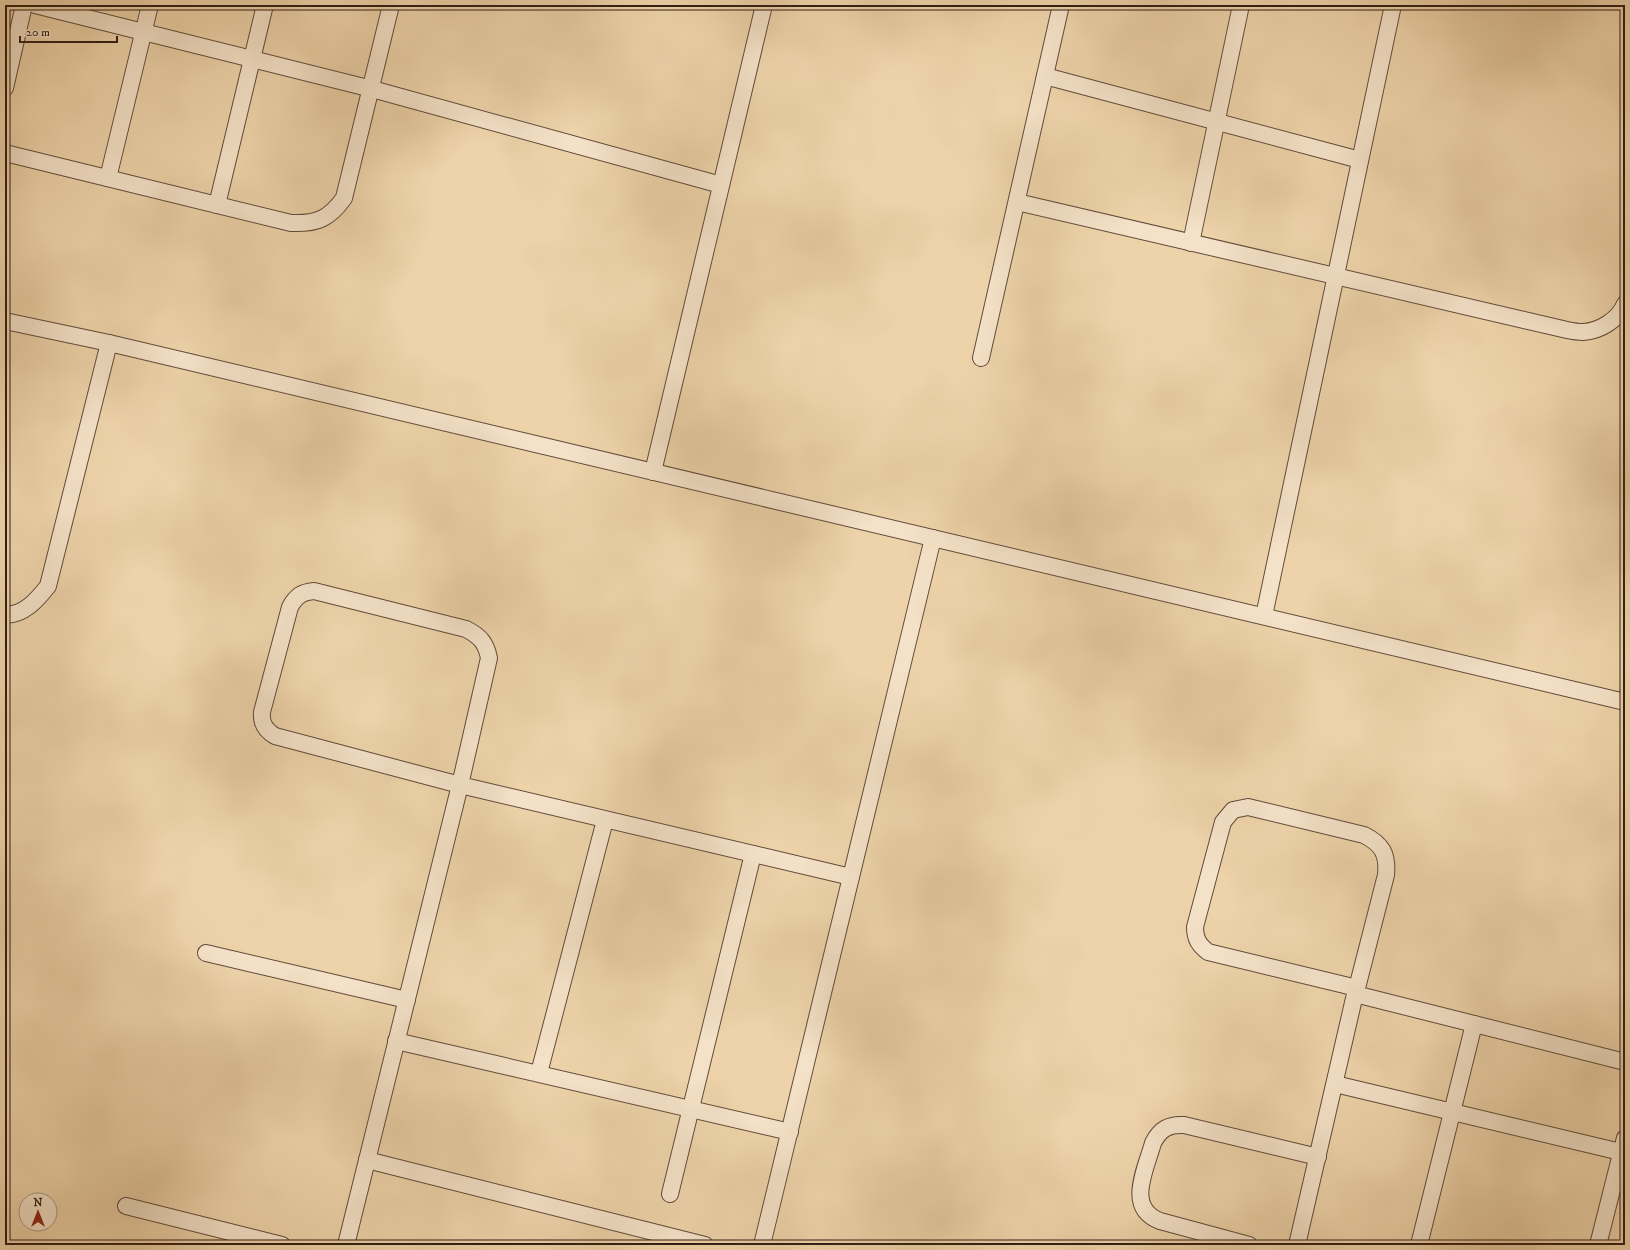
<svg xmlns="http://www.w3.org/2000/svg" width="1630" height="1250" viewBox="0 0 1630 1250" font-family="'IM FELL DW Pica',serif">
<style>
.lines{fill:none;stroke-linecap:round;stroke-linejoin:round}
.service-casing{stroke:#614b39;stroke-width:18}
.service{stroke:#f4e2c8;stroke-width:16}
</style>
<rect width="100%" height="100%" fill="#eed3aa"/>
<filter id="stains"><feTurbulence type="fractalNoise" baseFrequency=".005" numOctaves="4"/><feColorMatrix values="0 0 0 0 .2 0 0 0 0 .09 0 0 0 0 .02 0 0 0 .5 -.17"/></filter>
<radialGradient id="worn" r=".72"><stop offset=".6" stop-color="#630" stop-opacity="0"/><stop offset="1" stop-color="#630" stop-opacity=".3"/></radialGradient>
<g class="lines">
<g class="service-casing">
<g id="service">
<polyline points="35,5 372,89 721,185"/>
<polyline points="1045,76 1360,160"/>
<polyline points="5,88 24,5"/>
<path d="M5,153l286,70c26,1 38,-4 53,-25l47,-193"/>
<polyline points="108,178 150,5"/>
<path d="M1017,202l550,128c5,1 11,2 16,2 17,-1 35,-12 42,-28"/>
<polyline points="217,205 265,5"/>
<polyline points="1191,243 1241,5"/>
<polyline points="5,321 109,343 1625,702"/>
<polyline points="981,358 1061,5"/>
<polyline points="653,472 764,5"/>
<path d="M5,615c19,0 32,-15 43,-29l61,-243"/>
<polyline points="1264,616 1393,5"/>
<polyline points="206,953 407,1000"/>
<polyline points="1355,994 1625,1062"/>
<polyline points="396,1041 790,1132"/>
<polyline points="539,1073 605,820"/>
<polyline points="1335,1084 1625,1153"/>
<polyline points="367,1160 705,1245"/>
<polyline points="670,1194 753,854"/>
<polyline points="126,1206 282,1245"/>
<path d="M346,1245l114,-460 29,-127c-3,-15 -9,-22 -23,-29l-152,-38c-12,1 -18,5 -24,16l-28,105c-1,11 3,18 13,24l185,49 391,92"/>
<polyline points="762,1245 933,538"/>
<path d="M1249,1245l-89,-24c-35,-13 -14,-52 -7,-78 7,-14 16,-19 31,-18l134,32"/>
<path d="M1297,1245l58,-251 2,-6 29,-113c2,-21 -4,-31 -22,-40l-116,-28 -15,3 -10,12 -28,105c0,12 4,18 13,25l149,36"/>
<polyline points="1419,1245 1474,1024"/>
<polyline points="1598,1245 1625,1138"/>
</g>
</g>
<use href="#service" class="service"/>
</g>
<rect width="1630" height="1250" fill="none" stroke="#eed3aa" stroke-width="20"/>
<rect x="6" y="6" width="1618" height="1238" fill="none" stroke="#321e13" stroke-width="2"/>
<rect x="10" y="10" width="1610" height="1230" fill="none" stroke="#321e13"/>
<g transform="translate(38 1212)"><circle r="19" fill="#f4e2c8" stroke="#a69480"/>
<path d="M0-3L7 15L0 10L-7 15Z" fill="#8f2418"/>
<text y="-6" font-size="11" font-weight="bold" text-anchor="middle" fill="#321e13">N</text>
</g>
<path d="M20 36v6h97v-6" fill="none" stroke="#321e13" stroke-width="2"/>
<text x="26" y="36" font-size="12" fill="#321e13" stroke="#f4e2c8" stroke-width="3" paint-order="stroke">20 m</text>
<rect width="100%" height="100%" filter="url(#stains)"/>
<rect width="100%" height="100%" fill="url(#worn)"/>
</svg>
